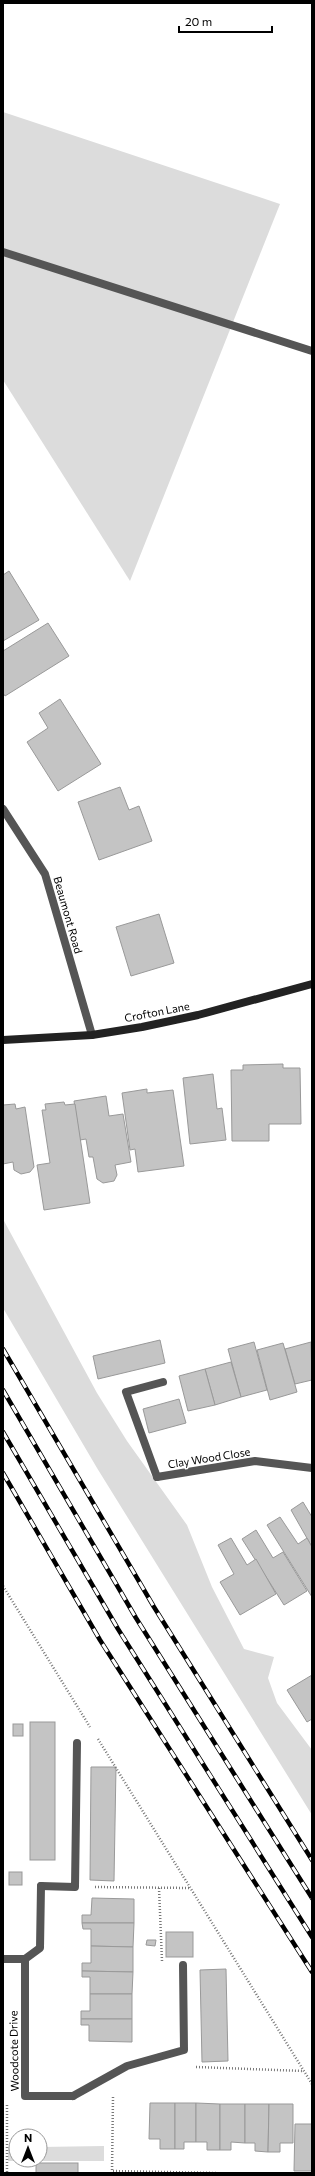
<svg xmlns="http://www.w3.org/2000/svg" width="315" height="2176" viewBox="0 0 315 2176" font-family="Commissioner,sans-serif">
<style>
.green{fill:#dcdcdc}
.building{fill:#c4c4c4;stroke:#999}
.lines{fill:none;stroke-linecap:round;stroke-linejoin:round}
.path{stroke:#777;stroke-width:2.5;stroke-dasharray:1 2;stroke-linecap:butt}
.lane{stroke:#555;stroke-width:8}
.street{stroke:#555;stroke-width:8}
.secondary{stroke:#222;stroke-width:8}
.rail-casing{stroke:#000;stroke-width:4.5}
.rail{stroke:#fff;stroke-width:3;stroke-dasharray:9;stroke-linecap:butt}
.labels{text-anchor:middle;stroke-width:3;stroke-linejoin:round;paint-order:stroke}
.street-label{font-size:11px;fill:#000;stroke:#fff}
</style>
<rect width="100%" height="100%" fill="#fff"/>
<g class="green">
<polygon points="3,112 280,204 130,581 3,380"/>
<polygon points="3,1219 97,1393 127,1441 187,1525 212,1587 244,1649 274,1657 268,1678 277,1703 312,1750 312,1815 97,1468 3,1308"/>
<polygon points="104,2146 104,2161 8,2161 8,2147 16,2147 16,2160 40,2160 40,2147"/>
</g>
<g class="building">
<polygon points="9,571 39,620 3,641 3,575"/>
<polygon points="48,623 69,656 5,696 3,693 3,651"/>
<polygon points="60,699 101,764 58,791 27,742 48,728 39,713"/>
<polygon points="120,787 129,810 139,806 152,841 99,860 78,802"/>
<polygon points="159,914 174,963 131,976 116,927"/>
<polygon points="283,1064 283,1068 300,1068 301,1124 269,1124 269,1141 232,1141 231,1070 243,1070 243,1065"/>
<polygon points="213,1074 217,1109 222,1108 226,1140 190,1144 183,1078"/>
<polygon points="147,1089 147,1093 173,1090 184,1166 138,1172 135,1149 130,1150 122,1093"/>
<polygon points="106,1096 109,1116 123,1114 131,1162 115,1165 117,1175 114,1181 103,1183 97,1179 93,1157 89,1157 86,1139 80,1140 74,1101"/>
<polygon points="64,1102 65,1105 75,1104 90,1203 44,1210 37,1165 50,1163 42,1110 46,1110 45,1104"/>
<polygon points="15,1104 16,1109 25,1107 34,1167 30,1172 21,1174 14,1170 13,1162 3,1164 3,1105"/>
<polygon points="160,1340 165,1363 98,1379 93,1356"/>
<polygon points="254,1342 267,1390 241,1397 228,1349"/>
<polygon points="311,1342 312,1380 295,1384 285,1349"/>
<polygon points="283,1343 297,1392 270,1400 257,1350"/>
<polygon points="231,1362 241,1397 215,1405 205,1369"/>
<polygon points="205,1369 215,1405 188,1411 179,1376"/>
<polygon points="179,1399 186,1423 149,1433 143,1409"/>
<polygon points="303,1502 312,1517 312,1547 291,1510"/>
<polygon points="280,1517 298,1544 307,1538 312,1547 312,1597 267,1525"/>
<polygon points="256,1530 273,1558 283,1552 307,1591 284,1605 242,1539"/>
<polygon points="231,1538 247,1565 256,1559 276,1594 240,1615 220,1582 234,1574 218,1545"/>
<polygon points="312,1675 312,1719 307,1722 287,1690"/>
<rect x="30" y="1722" width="25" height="138"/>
<rect x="13" y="1724" width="10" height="12"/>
<polygon points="91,1767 116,1767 114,1881 90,1880"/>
<rect x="9" y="1872" width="13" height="13"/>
<polygon points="92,1898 134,1899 134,1923 82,1923 82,1915 91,1915"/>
<polygon points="82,1923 134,1923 133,1947 91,1946 91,1929 83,1929"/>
<rect x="166" y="1932" width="27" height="25"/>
<polygon points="147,1940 156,1940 155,1946 146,1945"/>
<polygon points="91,1946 133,1947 133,1972 82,1971 82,1963 91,1963"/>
<polygon points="226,1969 228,2061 202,2062 200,1970"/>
<polygon points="82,1971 133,1972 132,1994 90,1994 90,1977 82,1977"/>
<polygon points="90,1994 132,1994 132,2019 81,2019 81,2011 90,2011"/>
<polygon points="81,2019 132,2019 132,2042 89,2041 89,2025 81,2025"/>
<polygon points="150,2103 175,2103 175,2149 160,2149 160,2139 149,2139"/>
<polygon points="175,2103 196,2103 196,2142 184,2142 184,2149 175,2149"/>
<polygon points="196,2103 220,2104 220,2150 207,2150 207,2142 196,2142"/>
<polygon points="220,2104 245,2104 245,2143 231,2142 231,2150 220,2150"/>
<polygon points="245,2104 269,2104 268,2152 255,2151 255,2143 245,2143"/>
<polygon points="269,2104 293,2104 293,2143 280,2143 280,2152 268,2152"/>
<polygon points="295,2124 312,2124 312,2171 294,2171"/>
<rect x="36" y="2163" width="42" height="10"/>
</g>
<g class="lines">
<g class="path">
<polyline points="3,1586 90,1727"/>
<polyline points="98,1739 312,2084"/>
<polyline points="95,1887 189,1888"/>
<polyline points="159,1888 162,1961"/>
<polyline points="196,2067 303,2071"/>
<polyline points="113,2097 112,2171 218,2173"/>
<polyline points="7,2105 7,2173"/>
</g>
<g class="lane">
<polyline points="3,252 312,351"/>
<polyline points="157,1477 126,1392 163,1382"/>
<polyline points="41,1886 75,1887 77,1743"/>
<polyline points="73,2096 127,2066 184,2050 183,1965"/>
</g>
<g class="street">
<polyline points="3,809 45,874 92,1035"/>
<polyline points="157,1477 255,1461 312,1468"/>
<polyline points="3,1959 25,1959 25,2096 73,2096"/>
<polyline points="25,1959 40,1948 41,1886"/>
</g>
<polyline class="secondary" points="3,1040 92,1035 142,1027 198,1015 312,984"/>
<g class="rail-casing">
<g id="rail">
<polyline points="3,1349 154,1607 312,1860"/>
<polyline points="3,1390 136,1618 312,1898"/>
<polyline points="3,1432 118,1629 312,1937"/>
<polyline points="3,1473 100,1640 312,1972"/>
</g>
</g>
<use href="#rail" class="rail"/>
</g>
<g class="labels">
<g class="street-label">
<text transform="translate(68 915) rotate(74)" y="4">Beaumont Road</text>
<text transform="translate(157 1012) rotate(-11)" y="4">Crofton Lane</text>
<text transform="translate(209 1458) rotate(-9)" y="4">Clay Wood Close</text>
<text transform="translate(14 2051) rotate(-91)" y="4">Woodcote Drive</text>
</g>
</g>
<rect width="315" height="2176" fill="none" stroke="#000000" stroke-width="8"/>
<g transform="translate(28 2148)"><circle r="19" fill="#ffffff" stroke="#999999"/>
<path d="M0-3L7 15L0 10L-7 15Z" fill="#000000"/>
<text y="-6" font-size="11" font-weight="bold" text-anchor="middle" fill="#000000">N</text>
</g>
<path d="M179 26v6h93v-6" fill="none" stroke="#000000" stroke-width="2"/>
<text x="185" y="26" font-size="12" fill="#000000" stroke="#ffffff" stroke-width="3" paint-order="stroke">20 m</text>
</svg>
